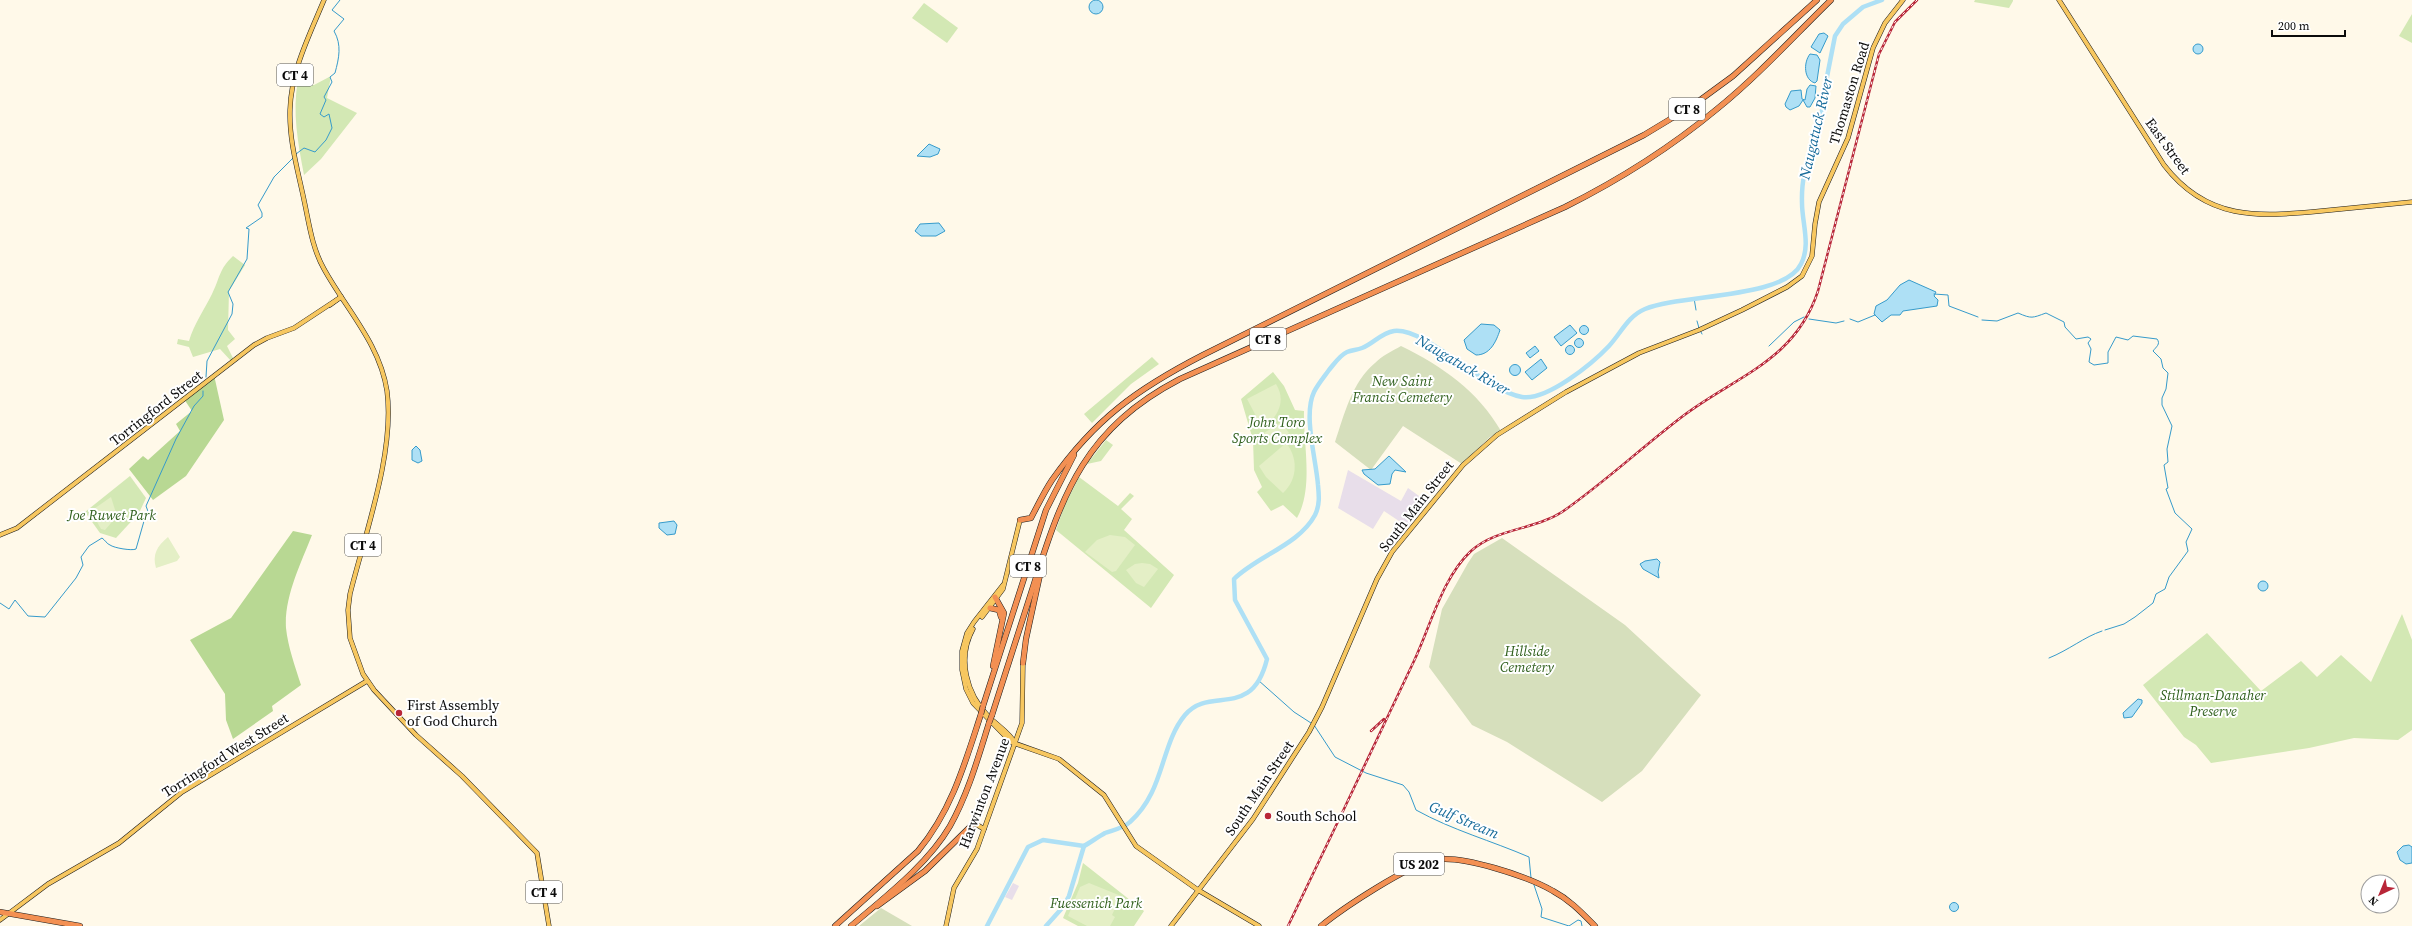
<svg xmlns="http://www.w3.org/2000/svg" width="2412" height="926" viewBox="0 0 2412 926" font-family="'Source Serif 4',serif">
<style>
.industrial{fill:#e8deea}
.green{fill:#d3e8b4}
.forest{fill:#b8d893}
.cemetery{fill:#d6dfbc}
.pitch{fill:#e4efc6}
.water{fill:#aee0f5;stroke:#369bcb}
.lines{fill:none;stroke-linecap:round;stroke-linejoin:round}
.stream{stroke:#369bcb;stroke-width:1}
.river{stroke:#aee0f5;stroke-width:4.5}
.major-casing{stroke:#1c1c1c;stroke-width:5}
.highway-casing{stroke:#1c1c1c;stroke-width:6}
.major{stroke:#f7c760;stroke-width:4}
.highway{stroke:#f39053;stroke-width:5}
.rail-casing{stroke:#b82638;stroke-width:2.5}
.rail{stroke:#fff;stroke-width:1;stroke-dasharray:3;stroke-linecap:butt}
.highway-bridge-casing{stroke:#1c1c1c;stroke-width:6;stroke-linecap:butt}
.highway-bridge{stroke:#f39053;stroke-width:5}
.poi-dot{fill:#b82638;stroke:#fff;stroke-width:1.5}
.labels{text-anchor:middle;stroke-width:4;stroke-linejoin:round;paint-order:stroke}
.shield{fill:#fff;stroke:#545454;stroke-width:1}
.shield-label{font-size:13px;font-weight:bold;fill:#0b0b0b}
.street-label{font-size:14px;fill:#0b0b0b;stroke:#fff}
.park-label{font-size:14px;font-style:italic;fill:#30601d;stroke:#fff}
.poi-label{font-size:14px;fill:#0b0b0b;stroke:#fff;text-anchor:start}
.water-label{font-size:15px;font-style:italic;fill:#176b9a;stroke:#fff}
</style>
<rect width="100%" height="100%" fill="#fff9e9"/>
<g class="industrial">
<polygon points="1348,470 1401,501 1408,488 1419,496 1421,511 1408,527 1384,511 1373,529 1338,508"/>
<polygon points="1013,883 1019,886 1012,900 1005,897"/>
</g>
<g class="green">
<polygon points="1975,0 2013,0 2013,1 2009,8 1974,2"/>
<polygon points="924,3 958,28 947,43 912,18"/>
<polygon points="2412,14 2412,43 2399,36"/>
<path d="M331,76l-4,22 30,15 -36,46 -17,16c-6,-32 -12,-63 -6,-95l16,5z"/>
<path d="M233,256l12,9 -16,26 -1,39 7,9 -8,7 7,14 -2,2 -12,-13 -27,8 -4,-10 -12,-3 1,-5 11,2c5,-17 15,-31 23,-47 8,-16 7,-25 21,-38z"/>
<polygon points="1152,357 1159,364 1131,384 1092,423 1084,414"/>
<path d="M1273,372l11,14 11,24 9,1c-1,33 10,77 -7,107l-14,-13 -12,6 -14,-19 5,-5 -8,-17 -1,-30 -12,-41z"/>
<polygon points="1106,440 1113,445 1101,461 1087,464"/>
<polygon points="130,476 146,498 139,513 116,538 100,533 85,512"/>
<polygon points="1079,477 1118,506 1130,493 1134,496 1121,509 1132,519 1124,530 1174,575 1151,608 1056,530 1064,507"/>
<polygon points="2402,614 2412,640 2412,730 2398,740 2354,738 2309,748 2211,763 2196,745 2184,737 2143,685 2207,633 2261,691 2301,661 2317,677 2341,655 2371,682"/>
<polygon points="1083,863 1144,911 1134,926 1078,926 1063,918 1078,883"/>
</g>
<g class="forest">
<polygon points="214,375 224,420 186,476 153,500 129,469 143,456 148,460 180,431 176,424 192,411 184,399"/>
<path d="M293,531l19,4c-11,28 -28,62 -26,93 2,19 9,38 15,57l-29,21 1,5 -40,28 -7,-19 -1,-26 -35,-54 41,-22z"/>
</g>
<g class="cemetery">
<path d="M1401,346c41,20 77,45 100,85l-11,6 -28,27 -59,-38 -32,44 -36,-28c9,-27 17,-60 40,-79 7,-7 17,-12 26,-17z"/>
<polygon points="1502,538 1625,625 1701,695 1642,771 1602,802 1507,742 1472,725 1429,667 1442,609 1468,563 1474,554"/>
<polygon points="881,908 912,926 859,926"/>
</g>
<g class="pitch">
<path d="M1276,384c11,18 1,33 -13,45l-16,-30z"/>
<polygon points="1281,422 1289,433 1271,444 1264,433"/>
<path d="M1286,443c13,16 11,37 -3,50l-17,-16 -7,-11z"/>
<polygon points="111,497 117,516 105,530 101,529 91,511"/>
<polygon points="1110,535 1125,537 1135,545 1116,571 1112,572 1085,552 1097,540"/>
<path d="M168,537l12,20 -3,4 -21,7c-4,-13 1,-22 12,-31z"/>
<polygon points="1142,563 1150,564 1158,569 1144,587 1136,583 1126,570 1135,564"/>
<polygon points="1089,883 1121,896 1112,915 1115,917 1110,926 1087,926 1068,916 1080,887"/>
</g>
<g class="water">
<circle cx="1096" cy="7" r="7"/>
<polygon points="1824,33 1828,36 1820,53 1811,47 1819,34"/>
<circle cx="2198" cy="49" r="5"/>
<path d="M1810,54l7,1 3,5 -3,21 -2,2c-11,-3 -12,-20 -5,-29z"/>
<polygon points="1810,85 1816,86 1815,98 1810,107 1807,107 1803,100 1799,106 1790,110 1786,107 1785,104 1791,91 1801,90 1802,99 1805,100 1807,89"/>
<polygon points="929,144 940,149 938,154 930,157 917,156"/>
<polygon points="939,223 945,231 936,236 921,236 915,231 920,224"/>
<polygon points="1909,280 1936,292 1934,296 1938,300 1937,306 1903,311 1900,315 1891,315 1882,322 1874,314 1876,306 1887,300 1900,285"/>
<path d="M1481,324l13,1 6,5c-4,12 -10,25 -24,25l-9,-6 -3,-9z"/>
<polygon points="1570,325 1577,333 1561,346 1554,337"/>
<circle cx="1584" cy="330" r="4.5"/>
<circle cx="1579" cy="343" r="4.5"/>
<circle cx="1570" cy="350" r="4.5"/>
<polygon points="1535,346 1539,351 1530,358 1526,353"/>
<polygon points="1541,359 1547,368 1532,380 1525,372"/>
<circle cx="1515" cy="370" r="5.5"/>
<polygon points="416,446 420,450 422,461 418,463 412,460 412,450"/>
<polygon points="1389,456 1406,472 1395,470 1392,474 1390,484 1378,485 1364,474 1362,470 1375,469"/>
<polygon points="674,521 677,525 675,534 667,535 659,528 659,523"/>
<polygon points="1657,559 1660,562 1658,572 1659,578 1643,569 1640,564 1645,561"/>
<circle cx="2263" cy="586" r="5"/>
<polygon points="2138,699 2142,700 2142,703 2132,717 2124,718 2123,713"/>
<polygon points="2409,845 2412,847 2412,863 2406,864 2400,860 2397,852 2403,846"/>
<circle cx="1954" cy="907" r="4.5"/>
</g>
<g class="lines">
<g class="stream">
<path d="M296,154l8,-6 11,4 11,-12 6,-12 -3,-14 -5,3 -4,-3 6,-14 -2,-3 8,-15 -2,-5 5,-4c4,-15 7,-28 -1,-42l10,-12 -12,-9 8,-10"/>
<polyline points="1934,294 1948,295 1949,306 1978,317"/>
<polyline points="1694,298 1696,310"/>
<polyline points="1809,319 1836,323 1844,321"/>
<polyline points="1850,319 1858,322 1875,315"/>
<path d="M1982,320l15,1 21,-8c14,6 14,5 28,0l18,9 1,5 11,12 12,-2 3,2 -3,4 3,6 -2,13 5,3 14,-2v-11l8,-15 12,3 5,-4 24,3c4,5 -1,8 -4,12l8,8 2,9 5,5 -2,16 -4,9v7l10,21 -5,23 1,13 -4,3 4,23 -2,1 9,24 17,16 -6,13 2,9 -19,26 -4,12 -9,5 -3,9 -18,14 -11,7 -19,6"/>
<polyline points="1697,321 1699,328"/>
<polyline points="1701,332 1702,334"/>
<polyline points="1769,346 1794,322 1804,317"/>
<polyline points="206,377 207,361 232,314 233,304 228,292 247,259 249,229 246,228 262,217 262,213 258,205 274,177 293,158"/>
<path d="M0,603l9,6 6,-9 13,16 17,1 31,-39 7,-13 -2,-8 8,-11 13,-8c3,2 5,6 8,7 4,3 22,6 26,4l8,-28 5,-7 -3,-8 30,-67 18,-33 9,-10v-5"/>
<path d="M2049,658c20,-8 35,-21 53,-27"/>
<polyline points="1258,680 1294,712 1311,723"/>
<path d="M1314,725l21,32 31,16 37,12 6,7 7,18c36,20 76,31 113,47l2,21"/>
<polyline points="1534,885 1542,909 1541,917 1569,926"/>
<polyline points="1569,926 1578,920 1581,921 1582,926"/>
</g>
<g class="river">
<path d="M1084,846c7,-4 14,-9 21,-13 8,-3 19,-5 25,-11 35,-31 30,-77 55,-107 25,-30 67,6 82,-56l-32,-59 -1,-21c23,-23 65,-34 81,-64 5,-10 4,-20 3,-30 -2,-26 -15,-70 -4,-93 4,-8 10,-15 15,-22 5,-6 11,-15 18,-18 5,-2 10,-2 15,-4 11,-4 19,-15 32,-17 32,-4 91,60 128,66 25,4 71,-34 87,-51 12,-13 19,-30 36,-37 35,-15 139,-10 156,-45 10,-19 1,-41 1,-61 -1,-35 9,-45 18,-75 2,-10 2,-21 3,-31 4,-21 8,-41 12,-61l8,-12 20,-17 19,-7"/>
<polyline points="987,926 1028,847 1043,840 1084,846"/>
<polyline points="1046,926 1063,907 1069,896 1084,846"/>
</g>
<g class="major-casing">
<g id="major">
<path d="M324,0c-15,36 -33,71 -34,110 -1,31 8,61 14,90 5,23 8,48 20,69 22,40 56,75 63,122 8,61 -22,143 -37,203l-2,16 2,28 13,36 11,16 42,45 46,41 75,77 12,73"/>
<path d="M2059,0l105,165c43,56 94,52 157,46 30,-3 61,-6 91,-9"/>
<polyline points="330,305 341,297"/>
<polyline points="0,535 17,528 254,345 267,338 294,328 341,297"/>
<polyline points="1003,585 974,622 967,633 962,651 962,670 966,689 973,703 1011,742 1059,759 1104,795 1136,846 1198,890 1259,926"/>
<polyline points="982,617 1003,589 1020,520"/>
<path d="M973,629c-16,29 -7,65 16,88 8,8 21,16 26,26"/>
<polyline points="974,823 984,829"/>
<polyline points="0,920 48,884 119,843 182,792 367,681"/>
<polyline points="946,926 954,888 977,849 1022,723 1023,663"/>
<polyline points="1171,926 1253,819 1309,732 1322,707 1377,579 1392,552 1463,465 1497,435 1566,392 1639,353 1699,330 1742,310 1787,287 1802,276 1812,256 1815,224 1819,202 1848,138 1873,48 1885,23 1903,0"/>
</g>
</g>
<g class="highway-casing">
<g id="highway">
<path d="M1020,520l11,-2c7,-13 13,-26 21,-38 43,-61 85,-91 151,-125l441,-220 48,-29 41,-30 84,-76"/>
<polyline points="990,608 999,610 1001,617"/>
<polyline points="1023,663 1026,639 1041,570"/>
<polyline points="993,666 1004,613 995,597"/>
<polyline points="983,706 1046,510 1074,455"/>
<path d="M992,715c14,-43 27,-85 41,-128 30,-96 53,-159 147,-208l385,-172c54,-27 105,-59 152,-98 41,-33 77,-73 114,-109"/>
<polyline points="877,906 925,871 974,823"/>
<polyline points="0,912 80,926"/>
<path d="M835,926l83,-75c34,-41 47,-88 63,-137"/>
<path d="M851,926c34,-29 77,-62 99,-100 18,-32 28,-68 39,-103"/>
<path d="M1321,926c22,-18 87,-61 113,-66 27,-6 95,17 119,31 17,9 29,22 42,35"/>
</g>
</g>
<use href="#major" class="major"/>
<use href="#highway" class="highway"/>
<g class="rail-casing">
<g id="rail">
<polyline points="1371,731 1384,719"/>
<path d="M1288,926c42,-88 85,-177 126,-265 17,-36 28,-83 57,-110 26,-23 63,-21 91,-39 42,-29 80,-65 121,-96 53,-40 112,-55 135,-125l61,-237 16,-32 22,-22"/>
</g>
</g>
<use href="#rail" class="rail"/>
<g class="highway-bridge-casing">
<g id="highway-bridge">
<polyline points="981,714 983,706"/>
<polyline points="989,723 992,715"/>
</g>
</g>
<use href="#highway-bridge" class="highway-bridge"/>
</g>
<g class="poi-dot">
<circle cx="399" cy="713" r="4"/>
<circle cx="1268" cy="816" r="4"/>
</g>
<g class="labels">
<g class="shield">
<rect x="277" y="64" width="36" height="22" rx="3"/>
<rect x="1669" y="98" width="36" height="22" rx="3"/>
<rect x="1250" y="328" width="36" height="22" rx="3"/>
<rect x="345" y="534" width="36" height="22" rx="3"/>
<rect x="1010" y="555" width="36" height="22" rx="3"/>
<rect x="1394" y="853" width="50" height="22" rx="3"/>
<rect x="526" y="881" width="36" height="22" rx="3"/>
</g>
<g class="shield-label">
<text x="295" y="80">CT 4</text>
<text x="1687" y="114">CT 8</text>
<text x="1268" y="344">CT 8</text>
<text x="363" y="550">CT 4</text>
<text x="1028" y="571">CT 8</text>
<text x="1419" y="869">US 202</text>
<text x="544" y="897">CT 4</text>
</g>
<g class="street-label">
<text transform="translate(1849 93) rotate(-73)" y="5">Thomaston Road</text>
<text transform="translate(2168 146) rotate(54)" y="5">East Street</text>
<text transform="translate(156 408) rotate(-38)" y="5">Torringford Street</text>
<text transform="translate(1416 506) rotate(-52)" y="5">South Main Street</text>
<text transform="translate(225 755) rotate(-32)" y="5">Torringford West Street</text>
<text transform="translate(1259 788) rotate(-56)" y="5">South Main Street</text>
<text transform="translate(984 793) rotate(-69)" y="5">Harwinton Avenue</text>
</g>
<g class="park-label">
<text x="1402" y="386">New Saint<tspan x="1402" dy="16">Francis Cemetery</tspan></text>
<text x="1277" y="427">John Toro<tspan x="1277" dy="16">Sports Complex</tspan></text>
<text x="112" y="520">Joe Ruwet Park</text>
<text x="1527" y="656">Hillside<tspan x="1527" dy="16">Cemetery</tspan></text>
<text x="2213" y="700">Stillman-Danaher<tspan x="2213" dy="16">Preserve</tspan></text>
<text x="1096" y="908">Fuessenich Park</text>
</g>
<g class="poi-label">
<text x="407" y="710">First Assembly<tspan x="407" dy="16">of God Church</tspan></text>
<text x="1276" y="821">South School</text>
</g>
<g class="water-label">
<text transform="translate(1816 128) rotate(-77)" y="5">Naugatuck River</text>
<text transform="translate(1463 365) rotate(30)" y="5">Naugatuck River</text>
<text transform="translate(1464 820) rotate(23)" y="5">Gulf Stream</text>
</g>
</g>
<g transform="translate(2380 894) rotate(224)"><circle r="19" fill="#ffffff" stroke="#9d9d9d"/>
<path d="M0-3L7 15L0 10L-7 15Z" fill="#b82638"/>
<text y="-6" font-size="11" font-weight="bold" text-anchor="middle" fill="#0b0b0b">N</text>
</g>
<path d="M2272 30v6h73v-6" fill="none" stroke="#0b0b0b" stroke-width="2"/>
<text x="2278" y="30" font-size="12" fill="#0b0b0b" stroke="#ffffff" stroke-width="3" paint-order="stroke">200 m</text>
</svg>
